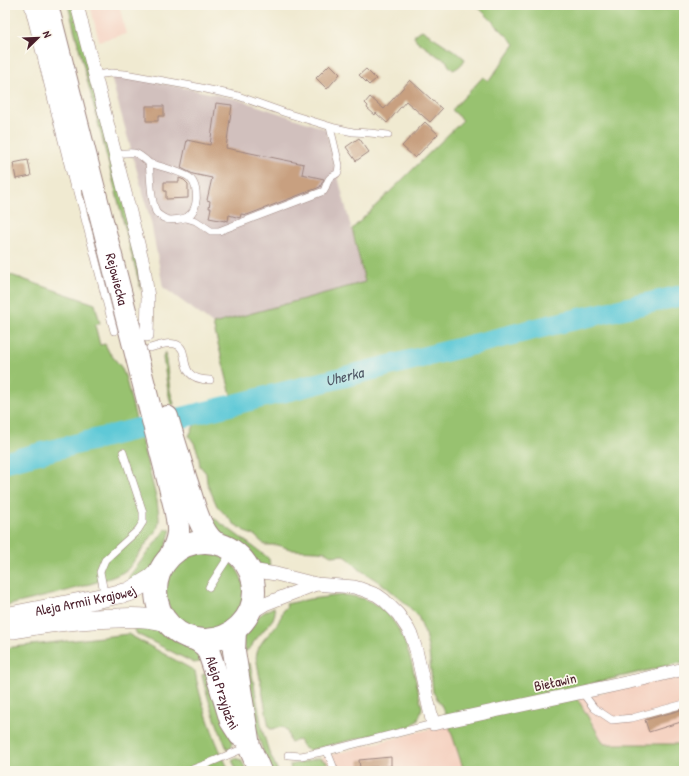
<svg xmlns="http://www.w3.org/2000/svg" width="689" height="776" viewBox="0 0 689 776" font-family="'Patrick Hand',sans-serif">
<style>
.built{fill:#f5d3c2}
.industrial{fill:#d1c0bd}
.green{fill:#98c26f;stroke:#71704d}
.lines{fill:none;stroke-linecap:round;stroke-linejoin:round}
.river{stroke:#5ec9d7;stroke-width:21}
.building{fill:#c8a080}
.service-casing{stroke:#9d847e;stroke-width:8}
.minor-casing{stroke:#9d847e;stroke-width:14}
.secondary-casing{stroke:#9d847e;stroke-width:20}
.trunk-casing{stroke:#9d847e;stroke-width:24}
.service{stroke:#fff;stroke-width:7}
.minor{stroke:#fff;stroke-width:13}
.secondary{stroke:#fff;stroke-width:19}
.trunk{stroke:#fff;stroke-width:22}
.labels{text-anchor:middle;stroke-width:3.5;stroke-linejoin:round;paint-order:stroke}
.street-label{font-size:14px;fill:#4a1f2b;stroke:#fbf7ec}
.water-label{font-size:15px;font-style:italic;fill:#515a67;stroke:#fbf7ec}
</style>
<rect width="100%" height="100%" fill="#fbf7ec"/>
<filter id="ink" filterUnits="userSpaceOnUse"><feTurbulence type="fractalNoise" baseFrequency=".025" numOctaves="2"/><feDisplacementMap in="SourceGraphic" scale="8" xChannelSelector="R" yChannelSelector="G"/><feConvolveMatrix kernelMatrix="1 2 1 2 8 2 1 2 1" color-interpolation-filters="sRGB"/></filter>
<filter id="wash" filterUnits="userSpaceOnUse"><feTurbulence type="fractalNoise" baseFrequency=".012" numOctaves="4" result="noise"/><feDisplacementMap in="SourceGraphic" scale="16" xChannelSelector="R" yChannelSelector="G"/><feGaussianBlur stdDeviation="0.9" result="paint"/><feColorMatrix in="noise" values="0 0 0 0 0 0 0 0 0 0 0 0 0 0 0 0 0 1.4 0 .05"/><feComposite in="paint" operator="in"/></filter>
<g filter="url(#wash)">
<rect width="100%" height="100%" fill="#f0ead1"/>
<g class="built">
<polygon points="90,5 119,5 126,34 99,41"/>
<polygon points="684,674 684,744 604,744 577,698"/>
<polygon points="449,724 464,771 316,771 315,769 328,765 327,762 319,758"/>
</g>
<polygon class="industrial" points="125,75 237,99 326,129 365,283 213,324 163,287 151,222 111,77"/>
<g class="green">
<polygon points="68,5 74,5 133,233 141,290"/>
<polygon points="476,5 684,5 684,662 585,685 576,689 577,698 604,744 684,744 684,771 464,771 444,710 433,692 429,652 425,634 418,616 403,601 385,586 359,569 349,559 343,555 332,556 326,552 317,551 293,550 278,545 265,545 254,535 247,533 241,528 234,524 217,506 207,483 206,473 200,466 198,453 194,443 189,436 202,409 231,395 213,324 365,282 352,229 463,120 452,110 483,77 489,81 515,44"/>
<path d="M422,30l37,24 6,5c-3,6 -7,9 -12,11l-4,-4 -3,-6 -7,-3 -22,-16 -3,-4 2,-4z"/>
<path d="M5,273l90,31 5,19 -5,2 5,20 5,-1 4,8 12,15 4,9 32,125c1,10 4,19 0,28l-29,40c-11,8 -25,11 -38,15 -28,9 -56,15 -85,22z"/>
<polygon points="165,352 170,390 174,404 171,405 168,391 163,358 164,354"/>
<polygon points="212,518 215,519 266,556 269,559 270,567 257,563 252,559 245,551 236,543 221,538 206,520"/>
<polygon points="166,529 171,529 164,553 150,574 130,584 129,577 131,574 165,530"/>
<circle cx="205" cy="592" r="39"/>
<path d="M343,595c62,4 67,64 79,112 -2,10 -3,13 -11,19l-101,24c-6,-1 -8,-4 -11,-10l-9,2 -3,-12 -5,-3 -11,2 -2,-1 -12,-66c-1,-3 -1,-6 0,-9 3,-16 23,-24 26,-43l4,-3 -1,-3 24,-5z"/>
<path d="M274,607l1,6 -2,6 -20,24 -1,3 -7,6 -3,-15c9,-15 15,-22 32,-30z"/>
<polygon points="135,625 164,630 175,640 195,648 205,661 194,663 137,634 135,630"/>
<path d="M128,634l67,37c2,14 6,27 10,40 7,20 14,41 25,60h-225v-123z"/>
<polygon points="250,663 262,729 269,752 278,771 272,771 263,751 256,729 243,665"/>
<path d="M209,672l24,70 -2,7 -3,2c-11,-25 -20,-50 -26,-76z"/>
<polygon points="235,758 241,760 247,771 237,771 232,760"/>
<polygon points="319,758 327,762 328,765 315,769 316,771 287,771 291,769 290,765"/>
</g>
<g class="lines">
<path class="river" id="s1" d="M5,462l546,-137 133,-30"/>
</g>
<g id="blocks">
<g class="building">
<polygon points="330,64 340,74 327,89 316,78"/>
<polygon points="366,69 376,79 369,85 359,75"/>
<polygon points="410,80 442,109 430,122 406,101 387,123 376,113 375,115 367,108 368,106 365,103 370,97 384,109"/>
<polygon points="216,103 232,105 226,148 304,164 302,174 324,179 320,187 247,215 241,214 240,218 229,215 228,221 225,220 225,221 209,218 211,208 209,208 210,201 207,200 212,178 193,174 181,168 187,140 210,145"/>
<polygon points="146,106 164,106 164,116 158,116 158,121 146,121"/>
<polygon points="425,122 438,134 415,158 402,146"/>
<polygon points="359,138 369,152 356,161 346,147"/>
<polygon points="28,160 31,176 16,179 13,163"/>
<polygon points="179,178 184,180 188,184 188,198 166,199 166,191 164,191 164,182 179,182"/>
<polygon points="684,709 684,721 649,732 645,720"/>
<polygon points="391,757 391,766 360,768 359,760"/>
</g>
</g>
</g>
<g filter="url(#ink)">
<use href="#blocks" fill-opacity="0" stroke="#9d847e" stroke-width="1"/>
<g class="lines">
<g class="service-casing">
<g id="service">
<polyline points="95,75 111,73 125,74 192,86 238,96 286,113 335,128 353,132 370,133 388,135"/>
<path d="M115,154c19,-2 20,-4 34,9 2,15 1,29 5,43 1,2 1,4 2,6 1,2 7,6 10,7 4,2 18,0 21,-2 12,-7 12,-30 3,-39 -7,-6 -31,-12 -41,-15"/>
<polyline points="76,184 114,331"/>
<path d="M186,218l10,3 15,10h8l105,-40c2,-4 3,-10 6,-13 6,-6 8,0 9,-13l-9,-38"/>
<path d="M150,348c6,-2 19,-6 25,-4 18,4 -2,36 35,36"/>
<polyline points="209,587 233,550"/>
<polyline points="105,597 100,572 105,560 138,530 143,522 143,512 123,452"/>
<polyline points="582,692 594,708 612,720 632,718 684,704"/>
<polyline points="327,751 335,771"/>
<polyline points="288,755 301,756 327,751 433,724"/>
<polyline points="187,771 209,763 247,747"/>
</g>
</g>
<g class="minor-casing">
<g id="minor">
<polyline points="31,5 76,184 92,179"/>
<polyline points="77,5 144,267 148,298 147,335"/>
<polyline points="247,565 253,569 257,571 276,574 316,584 354,587 361,589 377,595 384,600 398,614 408,629 412,637 416,650 433,724 639,680 684,669"/>
<polyline points="249,614 265,604 316,584"/>
</g>
</g>
<g class="secondary-casing">
<g id="secondary">
<path id="s2" d="M5,617l66,-13 58,-12 15,-9 8,-5 8,-8"/>
<path d="M14,629c34,-7 69,-10 104,-11 17,-1 32,-1 48,4"/>
</g>
</g>
<g class="trunk-casing">
<g id="trunk">
<path id="s3" d="M47,5l123,482c3,14 9,32 8,46 -1,8 -4,15 -7,21"/>
<path d="M167,417c6,21 13,42 19,63 7,19 12,48 28,62"/>
<circle cx="205" cy="591" r="49"/>
<polyline points="235,630 234,651 249,746 260,771"/>
<path id="s4" d="M197,640l7,5 4,5 12,35 11,36 9,14"/>
</g>
</g>
<use href="#service" class="service"/>
<use href="#minor" class="minor"/>
<use href="#secondary" class="secondary"/>
<use href="#trunk" class="trunk"/>
</g>
</g>
<g class="labels">
<g class="street-label">
<text dy="5" stroke="none"><textPath href="#s3" startOffset="283">Rejowiecka</textPath></text>
<text dy="5" stroke="none"><textPath href="#s2" startOffset="82">Aleja Armii Krajowej</textPath></text>
<text transform="translate(555 682) rotate(-12)" y="5">Bieławin</text>
<text dy="5" stroke="none"><textPath href="#s4" startOffset="60">Aleja Przyjaźni</textPath></text>
</g>
<g class="water-label">
<text dy="5" stroke="none"><textPath href="#s1" startOffset="350">Uherka</textPath></text>
</g>
</g>
<rect width="689" height="776" fill="none" stroke="#fbf7ec" stroke-width="20"/>
<g transform="translate(38 38) rotate(67)" stroke="#fbf7ec" stroke-width="3" paint-order="stroke">
<path d="M0-3L7 15L0 10L-7 15Z" fill="#4a1f2b"/>
<text y="-6" font-size="11" font-weight="bold" text-anchor="middle" fill="#4a1f2b">N</text>
</g>
</svg>
